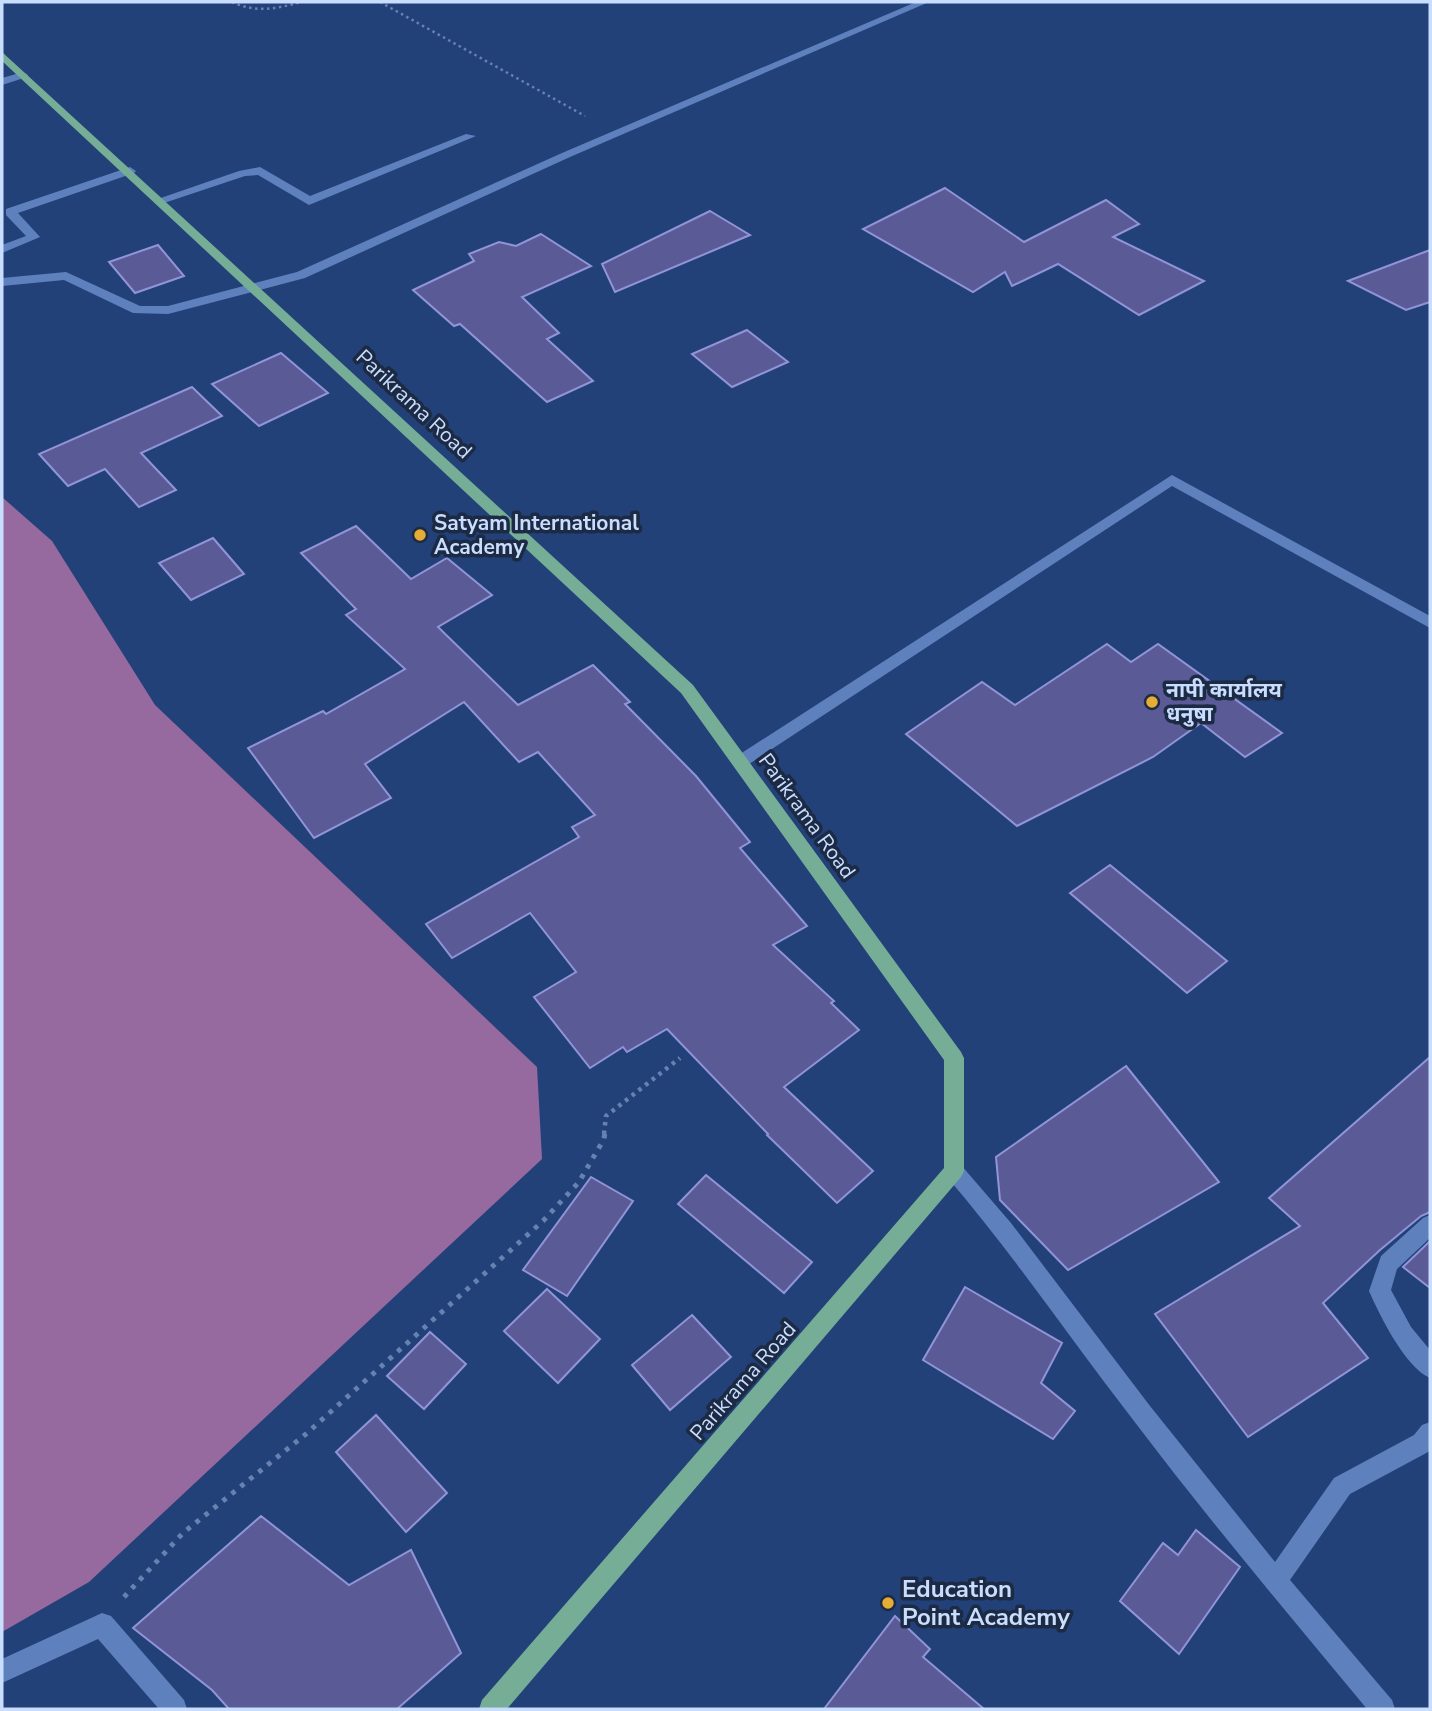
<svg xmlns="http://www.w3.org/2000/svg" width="1432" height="1711" viewBox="0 0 1432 1711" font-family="'Nunito Sans','Noto Sans Devanagari',sans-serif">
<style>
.water{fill:#976a9f}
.building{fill:#5a5b96;stroke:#9194d9;stroke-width:2}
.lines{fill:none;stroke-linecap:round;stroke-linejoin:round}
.path-far2{stroke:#6781b0;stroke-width:2.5;stroke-dasharray:2.5 3.5;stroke-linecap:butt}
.path-far1{stroke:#6781b0;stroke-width:4.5;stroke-dasharray:3.5 5;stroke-linecap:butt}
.path{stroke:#6781b0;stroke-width:5;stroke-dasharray:4.5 7;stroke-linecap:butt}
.minor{fill:#5e81be;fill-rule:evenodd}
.major{fill:#75ad96;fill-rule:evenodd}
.poi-dot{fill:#e6ad36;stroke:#1c2a43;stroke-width:2.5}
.labels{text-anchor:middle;stroke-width:7;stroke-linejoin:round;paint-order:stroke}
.street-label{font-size:21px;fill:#c9ddfe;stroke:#1c2a43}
.poi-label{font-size:21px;font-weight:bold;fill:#c9ddfe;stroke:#1c2a43;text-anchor:start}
.near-poi-label{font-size:24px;font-weight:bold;fill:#c9ddfe;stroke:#1c2a43;text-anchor:start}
</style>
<rect width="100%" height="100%" fill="#234179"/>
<polygon class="water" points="2,497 52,541 155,705 537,1067 542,1159 89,1582 2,1632"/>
<g class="building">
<polygon points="945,188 1024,242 1106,200 1139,224 1113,237 1204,281 1139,315 1058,264 1012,286 1005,272 973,292 863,229"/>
<polygon points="710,211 750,235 615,292 602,264"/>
<polygon points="541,234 591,266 522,297 559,333 547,339 593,381 547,402 460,324 454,326 413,290 474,261 469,254 499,242 516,246"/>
<polygon points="158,245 184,276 135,293 109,262"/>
<polygon points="1430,250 1430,302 1406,310 1348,281"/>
<polygon points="747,330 788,362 732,387 692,354"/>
<polygon points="281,353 328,393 259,426 212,384"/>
<polygon points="192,387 222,416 141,453 176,490 139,507 105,469 68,486 39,454"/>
<polygon points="356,526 411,579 447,558 492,595 438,627 518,705 593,665 630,702 625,704 696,776 750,842 740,848 807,926 773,945 834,1001 831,1003 859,1030 784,1087 873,1171 837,1203 767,1135 768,1134 667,1029 627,1052 623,1047 590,1068 534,997 576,972 530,913 452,958 426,924 579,837 572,827 595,815 538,752 519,762 464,702 365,764 391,798 314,838 248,748 323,711 326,714 405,669 346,615 356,609 301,553"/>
<polygon points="213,538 244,574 191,600 159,563"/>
<polygon points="1107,644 1131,662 1158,644 1282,733 1245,757 1201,723 1153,757 1017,826 906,734 982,682 1015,705"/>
<polygon points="1110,865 1227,961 1187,993 1070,893"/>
<polygon points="1430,1057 1430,1212 1421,1216 1380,1250 1323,1303 1368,1358 1248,1437 1155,1314 1300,1226 1269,1198"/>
<polygon points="1126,1066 1219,1182 1068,1270 1000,1200 996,1157"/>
<polygon points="706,1175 812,1262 784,1293 678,1204"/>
<polygon points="591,1177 633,1201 567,1296 523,1270"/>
<polygon points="1430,1241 1430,1288 1403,1267"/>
<polygon points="965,1287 1062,1343 1041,1383 1075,1411 1053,1439 923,1360"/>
<polygon points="547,1289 600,1339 558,1383 504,1331"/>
<polygon points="692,1315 731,1357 670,1410 632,1365"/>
<polygon points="430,1332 466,1364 424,1409 387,1376"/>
<polygon points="376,1415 447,1493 406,1532 336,1452"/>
<polygon points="261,1516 349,1585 411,1550 461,1653 397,1709 229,1709 212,1690 133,1628"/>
<polygon points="1196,1530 1240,1567 1179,1654 1120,1601 1163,1543 1178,1555"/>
<polygon points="895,1616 930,1649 923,1657 984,1709 824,1709"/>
</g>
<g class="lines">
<g class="path-far2">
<path d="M232,2c24,11 44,7 69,0"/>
<polyline points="380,2 585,116"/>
</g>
<polyline class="path-far1" points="604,1134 606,1116 680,1058"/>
<polyline class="path" points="124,1597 183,1533 306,1434 543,1221 579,1182 604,1139 605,1132"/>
<g class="minor">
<polygon points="916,2 929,2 570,157 305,278 168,314 133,313 64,280 2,286 2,278 66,272 140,306 168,306 297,272 562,153"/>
<polygon points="23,72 28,75 27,77 2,85 2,78"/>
<polygon points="466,134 476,136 309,205 258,175 245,176 161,204 155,200 239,171 260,167 310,196"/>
<polygon points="130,167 136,171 134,173 18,213 40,237 2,253 2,245 26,236 6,215 6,209"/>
<polygon points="1172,475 1430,616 1430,628 1172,486 746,766 734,766 732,762 734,758"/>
<path d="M954,1162l7,3 50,58 139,183 125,156 59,-84 80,-43 8,-10 8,-3v29l-80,43 -60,86 102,120 3,9h-28c-79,-95 -158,-189 -233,-288 -63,-81 -120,-166 -187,-244l-3,-6 3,-6z"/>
<path d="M1430,1215v23l-33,31 -6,21 20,37 19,23v28c-25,-11 -50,-62 -61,-87l12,-35 42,-38z"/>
<polygon points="102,1613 111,1616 184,1700 187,1709 159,1709 98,1639 2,1683 2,1659"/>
</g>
<polygon class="major" points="2,52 693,685 961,1052 964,1058 964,1171 961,1177 507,1709 479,1709 482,1700 944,1168 944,1060 681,693 2,61"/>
</g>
<g class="poi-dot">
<circle cx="420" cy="535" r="7"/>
<circle cx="1152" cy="702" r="7"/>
<circle cx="888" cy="1603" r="7"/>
</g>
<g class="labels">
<g class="street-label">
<text transform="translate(414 404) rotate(43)" y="7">Parikrama Road</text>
<text transform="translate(807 816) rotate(54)" y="7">Parikrama Road</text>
<text transform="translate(743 1381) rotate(-49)" y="7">Parikrama Road</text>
</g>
<g class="poi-label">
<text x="434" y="530">Satyam International<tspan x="434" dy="24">Academy</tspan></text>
<text x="1166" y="697">नापी कार्यालय<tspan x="1166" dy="24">धनुषा</tspan></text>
</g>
<g class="near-poi-label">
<text x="902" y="1597">Education<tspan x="902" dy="28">Point Academy</tspan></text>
</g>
</g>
<rect width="1432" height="1711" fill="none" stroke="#c9ddfe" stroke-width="7"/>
</svg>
